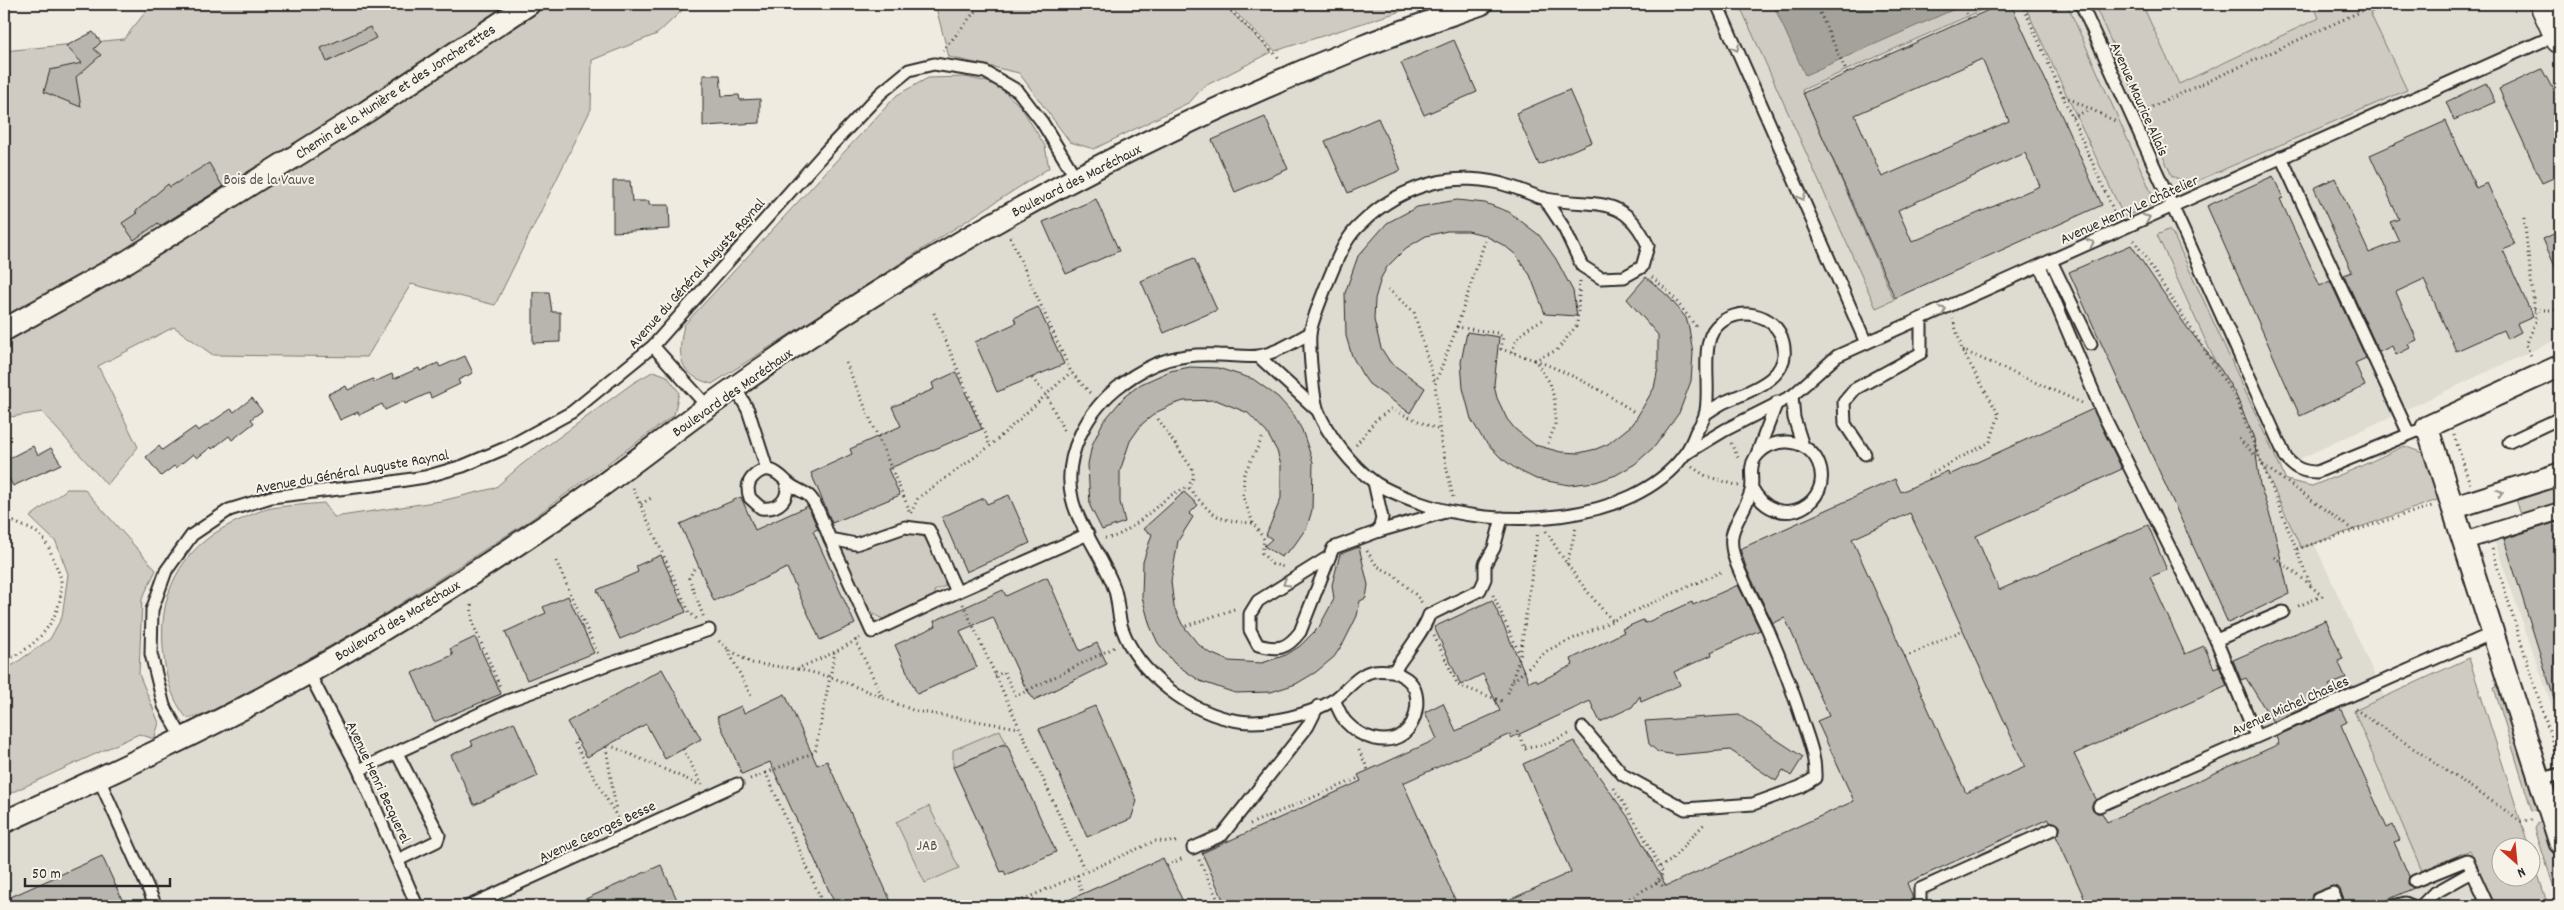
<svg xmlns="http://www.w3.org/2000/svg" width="2564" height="910" viewBox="0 0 2564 910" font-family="Dekko,sans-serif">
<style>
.built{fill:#dedbd1}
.green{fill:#cfcbc2;stroke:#7d7b76}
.water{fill:#a4a29a;stroke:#74726e}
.building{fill:#b8b5ae;stroke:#2b2b2b;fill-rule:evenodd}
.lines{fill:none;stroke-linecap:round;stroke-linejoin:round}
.service-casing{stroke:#2b2b2b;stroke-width:15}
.pedestrian-casing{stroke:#2b2b2b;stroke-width:20}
.minor-casing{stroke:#2b2b2b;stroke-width:25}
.tertiary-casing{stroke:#2b2b2b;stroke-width:31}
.path{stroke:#2b2b2b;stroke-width:3;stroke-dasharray:1 4;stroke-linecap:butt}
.service{stroke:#f7f3e8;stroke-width:11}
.pedestrian{stroke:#f7f3e8;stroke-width:16}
.minor{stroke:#f7f3e8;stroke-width:21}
.tertiary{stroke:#f7f3e8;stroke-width:28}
.oneway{stroke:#918f8a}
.labels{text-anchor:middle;stroke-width:4;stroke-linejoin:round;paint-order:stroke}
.street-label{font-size:15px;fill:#2b2b2b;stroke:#f7f3e8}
.park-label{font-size:15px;fill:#545351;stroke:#f7f3e8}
</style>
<rect width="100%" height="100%" fill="#efebe0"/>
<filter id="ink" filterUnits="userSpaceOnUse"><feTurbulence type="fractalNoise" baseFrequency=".02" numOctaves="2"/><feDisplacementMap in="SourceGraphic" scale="10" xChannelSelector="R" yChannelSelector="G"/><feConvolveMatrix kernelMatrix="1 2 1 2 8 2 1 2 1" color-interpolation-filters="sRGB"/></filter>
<g filter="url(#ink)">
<g class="built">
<polygon points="1506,4 2532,4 2560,64 2560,338 2280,468 2480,906 4,906 4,831 125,780 276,700 874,305 994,232 1214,119 1357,57"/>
<polygon points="2560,517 2560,729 2493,537"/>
</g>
<g class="green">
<polygon points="164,4 689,4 657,34 592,60 591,109 495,305 411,284 367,357 213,355 174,327 98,366 138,447 107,485 42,412 4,418 4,51 124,39 148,9"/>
<polygon points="935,4 1223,4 1272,52 1203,87 1190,102 1094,149 1070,142 1019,73 949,57"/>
<polygon points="1227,4 1423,4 1275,51"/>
<polygon points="1739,4 1995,4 1802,90 1894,300 1876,308"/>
<polygon points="2024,4 2067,4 2156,203 2124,217"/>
<polygon points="2094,4 2142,4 2179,84 2319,18 2313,4 2390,4 2370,13 2407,90 2190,184 2172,176"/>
<path d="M965,77l31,7 25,23 24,39 4,22 -337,216c-34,-9 -35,-28 -28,-59l213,-230 31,-17z"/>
<polygon points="2168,230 2173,234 2286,480 2312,486 2357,468 2404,446 2426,454 2440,499 2301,548 2157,235"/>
<path d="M654,371l13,5 12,16 -5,23 -145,106 -157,101 -163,93 -22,3c-17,-20 -22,-45 -24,-71 -5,-60 24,-106 79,-128 8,-4 17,-8 25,-10 18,-4 38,-4 57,-6l10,14 107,-16 54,-13 26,-23 112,-82z"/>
<polygon points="2555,482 2560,494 2560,505 2522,516 2514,494"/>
<polygon points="67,489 84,489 156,570 142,599 139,674 159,723 154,739 139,734 4,796 4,668 13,665 50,639 62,617 68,574 56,542 30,517"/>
<path d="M905,533c7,0 14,1 20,5 10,6 21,37 20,48l-11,5 1,4 -52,24c-26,-10 -36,-51 -47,-75 26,11 44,-5 69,-11z"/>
<polygon points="2469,658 2529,847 2502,848 2502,878 2532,878 2532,855 2548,906 2495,906 2470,850 2422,871 2354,711"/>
<polygon points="2502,685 2540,808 2532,811 2494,688"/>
<polygon points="1000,730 1006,743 953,767 953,750"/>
<polygon points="929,806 959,868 925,883 896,822"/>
<polygon points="2545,821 2560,869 2560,906 2535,829 2538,823"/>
</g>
<polygon class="water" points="1773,4 1966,4 1805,75"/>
<g class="building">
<path d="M2002,4h9l91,201 -207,93 -92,-205zM1982,59l27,62 -127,56 -27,-62zM2025,153l15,33 -128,56 -14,-32z"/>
<polygon points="370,27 376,38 327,62 321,48"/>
<polygon points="93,32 101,42 94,49 101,55 76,77 81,107 44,92 50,70 82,63 66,46"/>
<polygon points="1454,40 1477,92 1424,115 1401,63"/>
<polygon points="2542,69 2560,103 2560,175 2542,183 2499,89"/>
<polygon points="703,75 720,75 722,96 739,95 740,100 760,99 760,123 703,126"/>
<polygon points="2486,83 2495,102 2454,120 2446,102"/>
<polygon points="1569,90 1592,142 1539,165 1516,113"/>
<polygon points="1265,117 1288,169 1235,192 1212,140"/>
<polygon points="1378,118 1401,170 1348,193 1325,141"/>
<polygon points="2446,121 2476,188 2487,183 2515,245 2503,250 2533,317 2517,324 2521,332 2507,339 2503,330 2456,351 2424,279 2396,292 2417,340 2408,344 2410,348 2396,355 2392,346 2379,352 2344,275 2352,272 2314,188 2335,178 2369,253 2399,241 2390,222 2399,219 2370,155"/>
<polygon points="209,163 223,187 160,226 158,223 134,240 122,223 137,213 135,212 168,184 170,187"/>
<polygon points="2273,176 2283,198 2280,199 2320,286 2330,281 2366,358 2355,363 2365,386 2300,416 2207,206"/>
<polygon points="613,181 630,181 632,201 649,201 649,205 669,205 670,229 613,232"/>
<polygon points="1096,199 1119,251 1066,274 1043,222"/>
<polygon points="1457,200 1485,203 1509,212 1539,235 1556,259 1573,291 1577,316 1545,314 1530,275 1516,255 1505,246 1484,235 1468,231 1447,231 1426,236 1406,248 1387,267 1381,278 1375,299 1374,320 1381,348 1390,362 1425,388 1410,413 1369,384 1362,374 1352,356 1346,336 1345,293 1358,256 1387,223 1417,207"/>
<polygon points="2560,231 2560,278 2543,239"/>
<polygon points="2131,245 2186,326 2221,370 2235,393 2254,438 2260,485 2273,525 2289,594 2228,623 2069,272"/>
<polygon points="1194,258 1217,310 1164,333 1141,281"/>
<polygon points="1646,277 1669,297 1686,318 1689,328 1693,353 1691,381 1679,413 1655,446 1635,464 1616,475 1596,482 1569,485 1536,479 1516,469 1500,457 1483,439 1471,419 1463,388 1461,362 1467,332 1499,337 1494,385 1497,398 1507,419 1515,429 1535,445 1561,452 1579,453 1596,449 1608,444 1633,424 1654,388 1658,368 1658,335 1627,299"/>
<polygon points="533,292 549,292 552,312 560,312 560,342 533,343"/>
<polygon points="1038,307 1064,364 997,392 975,342 1016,323 1014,318"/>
<polygon points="465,356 473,373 458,380 460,384 431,398 429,393 405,404 404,401 385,410 382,404 359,415 358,412 340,420 328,394 346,386 348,390 373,379 374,382 392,374 394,379 419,368 420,371 438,363 440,367"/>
<polygon points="1190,367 1218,368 1253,379 1278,397 1294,415 1302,430 1313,462 1312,510 1307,527 1293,547 1281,557 1264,546 1272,539 1266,535 1281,498 1281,465 1277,451 1267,433 1248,413 1216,400 1184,401 1174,404 1157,412 1142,424 1130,441 1120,471 1120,502 1125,522 1102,530 1090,506 1088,464 1092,445 1103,422 1125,396 1141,384 1170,371"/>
<polygon points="956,372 982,429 888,469 900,495 832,523 811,473 852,454 850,449 901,426 892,407 934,389 932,383"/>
<polygon points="252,398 262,411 251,419 254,423 232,440 229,436 212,449 211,447 197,458 193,454 176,468 174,466 161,476 146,457 159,446 162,450 195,427 198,431 231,409 234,412"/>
<path d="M2093,409l29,60 -146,67 23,54 149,-65 19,45 -17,7 35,77 19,-8 10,22 5,-2 8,20 -153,68 22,45 -4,6v4l6,4h4l5,9 172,-78 -3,-7 3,-2 61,-27 7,14 -6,3 46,103 6,-3 7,15 -6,2 15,34 -1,8 6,4 -40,18h-28l-6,-17 -7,-3 -21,8 -1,7 5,5h-228l-32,-70 4,-6v-4l-6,-4h-4l-2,-3 -141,64 5,13 1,10h-417l75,-34 -48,-108 51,-23 54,76 38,69 188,-85 -37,-80 12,-5 -44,-98 -12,5 -26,-53 -7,-21 155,-70 6,13 47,-21 1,4zM1910,513l115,254 -59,26 -114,-254z"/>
<polygon points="33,446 38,455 51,448 61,464 13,486 4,469 4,461"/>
<polygon points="1184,492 1198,505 1189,514 1193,517 1178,541 1171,581 1174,607 1182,624 1198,644 1208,652 1229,661 1262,663 1286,655 1300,646 1319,627 1334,599 1332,585 1340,554 1359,547 1368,585 1366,598 1360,601 1357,616 1344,642 1334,657 1316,672 1296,684 1271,692 1235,693 1200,681 1174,663 1158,643 1150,626 1142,597 1143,562 1152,534 1143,529"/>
<polygon points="1009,495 1030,543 966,572 942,517 984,498 987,504"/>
<polygon points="741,497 755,530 808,506 818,529 813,531 855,624 820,640 787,568 714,601 680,524"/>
<polygon points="2560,521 2560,707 2557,708 2504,539"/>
<polygon points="661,555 686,612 620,639 597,590 638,572 636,566"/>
<polygon points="1047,577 1080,651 1097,643 1107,664 1034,700 1025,687 993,617 960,631 977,667 917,694 895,645 936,626 934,621 1003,590 1006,596"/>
<polygon points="1738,585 1760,630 1711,652 1712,655 1674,672 1680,685 1641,702 1640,696 1632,707 1600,722 1590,701 1511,738 1510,734 1403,783 1458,906 1226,906 1202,853 1361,781 1358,775 1437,739 1425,712 1443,703 1456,731 1500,711 1483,674 1461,685 1434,627 1492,600 1529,682 1536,679 1538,682 1573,665 1571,659 1624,632 1622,629 1643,620 1645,623 1650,621 1692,602 1693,605"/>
<polygon points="568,596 594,653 527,680 505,632 546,613 543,607"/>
<polygon points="2326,620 2343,659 2338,661 2346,678 2329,685 2334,695 2273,722 2246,678 2241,680 2233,660"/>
<polygon points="475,637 501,694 434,722 412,673 453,655 450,649"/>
<polygon points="662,669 701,739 665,759 646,724 587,757 567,722"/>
<polygon points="785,694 817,765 827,761 893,906 836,906 770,762 742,774 717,717 741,706 744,713"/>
<polygon points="1095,706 1137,801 1131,819 1087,837 1039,729"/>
<polygon points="1739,715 1803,757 1791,776 1783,770 1776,781 1730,750 1676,755 1658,752 1649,744 1645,721"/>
<polygon points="514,722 538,776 474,805 451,755 473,745 471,741"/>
<polygon points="1001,745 1007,745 1056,852 1006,875 1004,871 1001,872 953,767"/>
<polygon points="102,856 125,906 72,906 69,900 58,906 4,906 4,900"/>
<polygon points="1163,858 1185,906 1055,906"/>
<polygon points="661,865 680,906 570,906"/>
</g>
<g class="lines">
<g class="service-casing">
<g id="service">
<polyline points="1717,4 1866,343"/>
<path d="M2081,4l205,454c9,11 18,14 31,14l110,-45"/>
<polyline points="2281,157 2409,434"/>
<path d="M1544,198l20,30 18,38 19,12 23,-1 18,-10 6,-21c-24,-54 -54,-38 -102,-47 -13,-3 -25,-10 -37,-13 -23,-8 -53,-9 -76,-3 -28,7 -52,21 -72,41 -6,5 -12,13 -16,20 -8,13 -34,77 -35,90 -1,15 3,64 8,77 9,23 35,56 55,70 13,10 32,16 47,22 75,27 212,23 264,-48 5,-6 9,-15 12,-23 3,-5 7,-11 9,-17 7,-23 -6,-70 11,-88 20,-22 60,-15 67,15 9,36 -31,48 -56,59 -8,3 -15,9 -22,13"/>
<polyline points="2051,261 2091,344"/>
<polyline points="2040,266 2102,412 2216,640 2256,736"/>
<path d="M1310,333c-16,9 -32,19 -51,23 -12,2 -27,-1 -40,-1 -38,-2 -66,5 -97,29 -34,25 -60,71 -50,114 5,25 31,61 41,87 6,13 4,29 9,43 16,46 69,86 117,93 28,4 72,-6 96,-22 11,-8 24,-26 39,-28 6,-1 13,0 20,0 9,-15 31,-41 35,-56l51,-25 5,-11v-15l9,-16 8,-30"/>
<polyline points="653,346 708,407"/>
<polyline points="1258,356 1317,410"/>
<polyline points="735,387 748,410 767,469"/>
<polyline points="1792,396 1794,418 1803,446"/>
<polyline points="2509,442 2560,418"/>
<polyline points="1687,453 1725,430 1792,396 1837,356 2558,34"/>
<polyline points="1757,454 1777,402"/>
<polyline points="1865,454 1845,424 1844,402 1855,389 1921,353 1921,319"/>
<path d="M786,482c4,17 -7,28 -25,26l-11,-10c-3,-8 -3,-16 4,-22 12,-12 22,-5 32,5 6,7 17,10 23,15 8,7 16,32 21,43"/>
<polyline points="1374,482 1382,518 1379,531"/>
<polygon points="905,527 929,530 957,592 872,632 830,539 856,544"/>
<path d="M1327,558l-69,43 -8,13v16l8,15c20,5 28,5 42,-13l33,-84 46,-17 66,-19"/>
<polyline points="957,592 1088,534"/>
<polyline points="2216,640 2283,612"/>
<polyline points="309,673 359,770 417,906"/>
<path d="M1334,700c4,7 7,18 13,23 13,14 38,24 56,11 15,-11 20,-43 4,-55 -4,-3 -9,-5 -13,-8"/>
<path d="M1583,728l40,47 62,34 68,-5 47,-17 15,-9c1,-20 -6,-37 -12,-55 -10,-32 -22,-63 -35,-93 -10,-22 -22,-43 -31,-65 -15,-37 5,-43 14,-74 3,-12 -3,-22 4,-33 16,-23 51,-21 63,4 18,40 -40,74 -66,26"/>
<polyline points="183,739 164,706 151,654 152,610 166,571 192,535 229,510 271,497 373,485 425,477 463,466 508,447 572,412 653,346 827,150 881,93 909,70 934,64 985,72 1018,91 1042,122 1076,178"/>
<polyline points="397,753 439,835 437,841 398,860"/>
<polyline points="359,770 507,701 603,666 709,630"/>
<polyline points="99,779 156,906"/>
<polyline points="2540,780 2560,774"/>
<polyline points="2099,806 2493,633"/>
<polyline points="1193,848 1222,835 1308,726 1318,706"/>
<polyline points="2415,881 2467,860 2488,906"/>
<polyline points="2318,899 2333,893 2339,906"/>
<polyline points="469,906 737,784"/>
<polyline points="1920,906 1920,889 2053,829"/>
<polyline points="2394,906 2405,903 2412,906"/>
<polyline points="2421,906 2433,894 2472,872"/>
</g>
</g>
<g class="pedestrian-casing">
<polyline id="pedestrian" points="2464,541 2560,511"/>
</g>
<g class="minor-casing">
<g id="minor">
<polyline points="4,330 128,261 366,112 529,4"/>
<polyline points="2560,366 2427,427 2560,843"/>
<polyline points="2453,508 2560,474"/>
<path d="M4,822c103,-47 207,-94 306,-150 77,-43 151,-90 224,-139 60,-39 115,-83 172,-125 67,-49 136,-94 206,-137 143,-87 294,-162 449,-224 40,-16 80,-29 120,-43"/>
</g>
</g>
<g class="tertiary-casing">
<polyline id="tertiary" points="2544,4 2560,39"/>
</g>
<g class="path">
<polyline points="1224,4 1280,59"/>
<polyline points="1816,4 1847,73"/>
<polyline points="1962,4 1969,19"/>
<polyline points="2022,4 2116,216"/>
<polyline points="943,51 981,4"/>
<polyline points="2064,96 2117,122"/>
<polyline points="2143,111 2377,4"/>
<polyline points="2072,117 2090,110"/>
<polyline points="2524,218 2536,322 2526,345 2532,358"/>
<polyline points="1010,237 1071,372 1090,393"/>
<polyline points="2134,240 2236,399 2311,586 2322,596 2296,607"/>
<polyline points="1652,277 1670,293 1698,329"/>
<path d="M1580,281l-3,44 -20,25 -22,10c36,14 68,30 100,53"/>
<polyline points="1388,289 1414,312 1435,384"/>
<polyline points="2534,310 2560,310"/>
<polyline points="934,313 990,446"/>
<polyline points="1457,327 1485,241"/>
<polyline points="1962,350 2082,403"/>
<path d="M1512,352c5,-18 17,-26 33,-33"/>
<polyline points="846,363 909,509 908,514"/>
<polyline points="1032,378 1047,396 1065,433"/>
<polyline points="1158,419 1193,470 1193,478 1188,487"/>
<polyline points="2454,435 2470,484"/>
<polyline points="2239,439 2256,456"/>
<polyline points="1731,443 1739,460"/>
<polyline points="1356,445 1375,421 1391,409 1439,430"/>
<polyline points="2263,465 2353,530"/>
<polyline points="1692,467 1706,476 1739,486"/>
<polyline points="1930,479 1928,475 1990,442 1999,415 1962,350 1953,319"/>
<polyline points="633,488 689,612 697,619"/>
<polyline points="1453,497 1441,442 1435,384 1457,327 1497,333 1503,337 1501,349 1535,360 1550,383 1555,402 1555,426 1547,446"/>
<polyline points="641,504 651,498"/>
<polyline points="911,513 918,498 990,446 1071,372"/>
<polyline points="1253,523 1243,497 1244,474 1264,435"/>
<path d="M4,524l10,-2c8,4 21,8 27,14 6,6 10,17 13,24 2,7 7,15 7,22 3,36 -26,67 -57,79"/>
<path d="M1546,531c20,33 40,61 66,89"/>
<path d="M1105,538c17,2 49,-30 62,-40 7,-5 14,-8 21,-11 24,28 27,34 65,36l11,16 -2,14 10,11 12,3"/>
<polyline points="2297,549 2432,506"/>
<polyline points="2492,549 2558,760"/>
<polyline points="1367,551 1377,566 1394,575 1416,595 1422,603"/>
<polyline points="2274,557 2311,585"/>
<polyline points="556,561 598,654"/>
<polyline points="1567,564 1576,527"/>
<polyline points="694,569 689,578 704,618"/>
<polyline points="1493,595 1520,655"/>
<polyline points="963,604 1085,871"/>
<polyline points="471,605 473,624 501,689"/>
<polyline points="1186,626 1237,608"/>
<polyline points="1434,636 1458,685 1504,702"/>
<polyline points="855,640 883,698 915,711 1019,728"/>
<polyline points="719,641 728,649 751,663 797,669 835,652 860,638"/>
<polyline points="728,650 751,696"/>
<polyline points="1905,657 1963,630"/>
<polyline points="798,669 831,677 882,697"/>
<polyline points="995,676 1004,672 1016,696 1115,647"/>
<polyline points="1513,681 1548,650 1723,571"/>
<polyline points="1508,693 1520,656 1538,531"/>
<polyline points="2355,709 2521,821 2532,820"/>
<polyline points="1517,731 1527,752"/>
<polyline points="577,740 574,742 620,822"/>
<polyline points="609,745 700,785"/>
<polyline points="606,747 616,810"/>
<polyline points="1525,747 1543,745 1569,734"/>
<polyline points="683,749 702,785"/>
<polyline points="1359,750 1368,770"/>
<polyline points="750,779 766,773"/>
<polyline points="1614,788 1642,833 1663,873 1656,883 1616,906"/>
<polyline points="1250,824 1359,778"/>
<polyline points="1199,860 1221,906"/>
<polyline points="1167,866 1183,858"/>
<polyline points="1660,867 1670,861 1705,823"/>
<polyline points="1077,875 1082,894"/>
<polyline points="1659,881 1663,887"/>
<polyline points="824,906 766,773 815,752 835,652"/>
<polyline points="1009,906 1155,841 1179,842"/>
</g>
<use href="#service" class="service"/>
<use href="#pedestrian" class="pedestrian"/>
<use href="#minor" class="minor"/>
<use href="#tertiary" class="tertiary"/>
</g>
<defs><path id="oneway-chevron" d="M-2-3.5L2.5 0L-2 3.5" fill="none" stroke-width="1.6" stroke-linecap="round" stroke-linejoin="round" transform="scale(1.25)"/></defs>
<g class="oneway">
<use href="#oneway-chevron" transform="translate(1736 48) rotate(66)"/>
<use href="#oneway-chevron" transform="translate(1802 197) rotate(66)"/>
<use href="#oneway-chevron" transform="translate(2147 218) rotate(-24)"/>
<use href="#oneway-chevron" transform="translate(2091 243) rotate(-24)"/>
<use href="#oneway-chevron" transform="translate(1943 310) rotate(-23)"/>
<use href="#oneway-chevron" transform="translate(2500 493) rotate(-18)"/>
<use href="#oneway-chevron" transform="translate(1286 583) rotate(148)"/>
</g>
</g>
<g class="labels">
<g class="street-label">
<text transform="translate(395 91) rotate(-33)" y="5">Chemin de la Hunière et des Joncherettes</text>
<text transform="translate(2140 99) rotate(66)" y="5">Avenue Maurice Allais</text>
<text transform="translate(1076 180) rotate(-27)" y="5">Boulevard des Maréchaux</text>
<text transform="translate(2129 209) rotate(-24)" y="5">Avenue Henry Le Châtelier</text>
<text transform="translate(696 273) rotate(-48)" y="5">Avenue du Général Auguste Raynal</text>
<text transform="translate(732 392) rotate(-35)" y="5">Boulevard des Maréchaux</text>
<text transform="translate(352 471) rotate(-10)" y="5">Avenue du Général Auguste Raynal</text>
<text transform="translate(397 620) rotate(-31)" y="5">Boulevard des Maréchaux</text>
<text transform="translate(2290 705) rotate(-24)" y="5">Avenue Michel Chasles</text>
<text transform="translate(379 782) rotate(65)" y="5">Avenue Henri Becquerel</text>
<text transform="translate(597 831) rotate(-25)" y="5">Avenue Georges Besse</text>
</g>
<g class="park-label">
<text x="269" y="184">Bois de la Vauve</text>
<text x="927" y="850">JAB</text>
</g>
</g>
<rect width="2564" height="910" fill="none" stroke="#f7f3e8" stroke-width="20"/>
<rect x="10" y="10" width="2544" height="890" fill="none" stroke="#2b2b2b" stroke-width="2" filter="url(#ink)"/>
<g transform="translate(2516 862) rotate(153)"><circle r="24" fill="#f7f3e8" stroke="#a5a39c"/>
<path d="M0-4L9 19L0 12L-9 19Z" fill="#c8321e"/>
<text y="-8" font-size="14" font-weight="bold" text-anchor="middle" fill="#2b2b2b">N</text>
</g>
<path d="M25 878v8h145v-8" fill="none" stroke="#2b2b2b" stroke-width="2.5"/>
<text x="32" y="878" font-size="15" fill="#2b2b2b" stroke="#f7f3e8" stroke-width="4" paint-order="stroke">50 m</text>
</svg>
